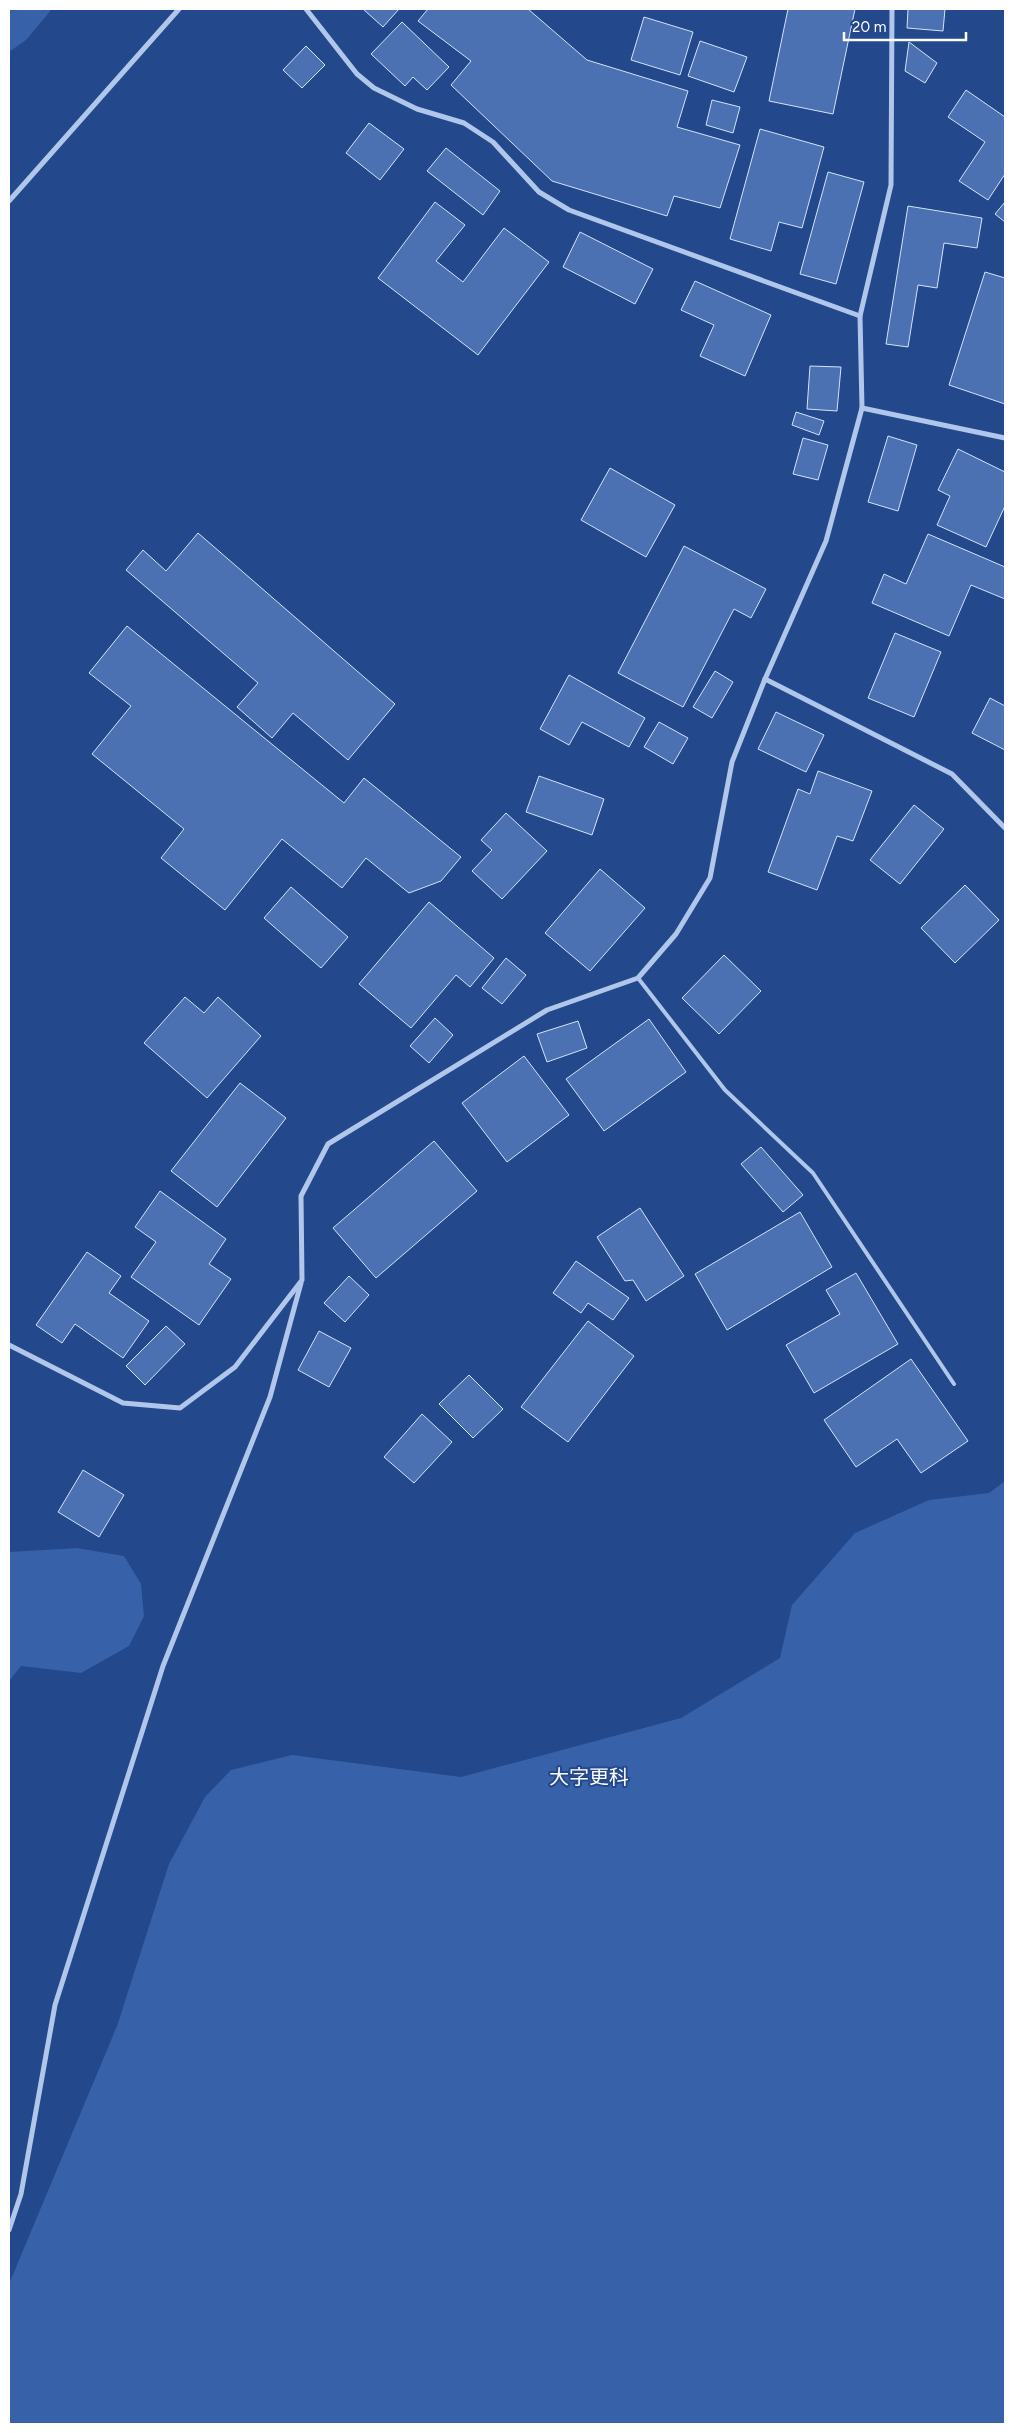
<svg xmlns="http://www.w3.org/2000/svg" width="1014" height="2433" viewBox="0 0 1014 2433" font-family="Figtree,'Noto Sans JP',sans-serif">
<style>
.green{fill:#3761a8}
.building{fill:#4b71b2;stroke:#d4e2f8}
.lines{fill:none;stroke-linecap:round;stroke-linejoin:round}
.service{stroke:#b0c6eb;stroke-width:4}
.minor{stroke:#b0c6eb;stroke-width:5}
.labels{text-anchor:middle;stroke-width:4;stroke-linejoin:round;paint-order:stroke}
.quarter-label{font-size:20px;fill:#fff;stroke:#23488b}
</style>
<rect width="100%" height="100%" fill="#23488b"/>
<g class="green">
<polygon points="9,9 52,9 26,40 9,52"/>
<polygon points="1005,1481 1005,2424 9,2424 9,2284 117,2026 169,1864 205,1797 231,1770 292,1755 461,1777 681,1718 780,1658 792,1605 855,1533 929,1500 989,1493"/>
<polygon points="77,1548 124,1556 141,1584 144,1616 129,1646 81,1673 21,1666 9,1681 9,1552"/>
</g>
<g class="building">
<polygon points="363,9 399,9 383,27"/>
<polygon points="428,9 528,9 587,60 688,91 677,127 740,145 720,208 674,196 667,216 552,181 451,85 471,61 418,21"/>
<polygon points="788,9 855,9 833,114 769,101"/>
<polygon points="908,9 945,9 943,31 907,28"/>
<polygon points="644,17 693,32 680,75 631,60"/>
<polygon points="402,22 449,67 427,90 413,77 405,86 371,54"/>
<polygon points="700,41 747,57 734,92 688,76"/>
<polygon points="909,42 937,63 925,83 905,71"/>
<polygon points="306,46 325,65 302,88 283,70"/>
<polygon points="966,90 1005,117 1005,174 988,200 959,181 985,142 948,117"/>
<polygon points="712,100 740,107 733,133 706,125"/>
<polygon points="369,123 404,149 380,180 346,153"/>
<polygon points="760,129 824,147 802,228 779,222 771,251 730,239"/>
<polygon points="446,148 500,191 483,215 427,171"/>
<polygon points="828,172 864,182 836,284 800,274"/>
<polygon points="435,202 465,225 436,261 463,282 504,228 549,262 478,355 378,278"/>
<polygon points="1005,202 1005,222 995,214"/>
<polygon points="908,206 982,218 977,248 944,243 937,288 918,285 908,347 886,344"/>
<polygon points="580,232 653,269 635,304 563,267"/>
<polygon points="985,272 1005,278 1005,404 949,385"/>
<polygon points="695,281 771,315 745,376 700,356 714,325 681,310"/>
<polygon points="810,366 841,367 837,411 807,409"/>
<polygon points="796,412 824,421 819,435 792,425"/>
<polygon points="888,436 917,445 898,511 868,502"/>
<polygon points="803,438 828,445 818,480 793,474"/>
<polygon points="958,449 1005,472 1005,506 986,547 937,525 950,496 938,490"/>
<polygon points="610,468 675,505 646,557 581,520"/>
<polygon points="198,533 395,704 348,760 293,713 272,738 237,707 258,683 126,570 143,550 166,571"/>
<polygon points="928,534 1005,567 1005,599 971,585 949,636 872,603 884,574 906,584"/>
<polygon points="684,546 766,589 751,618 734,609 683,707 618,673"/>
<polygon points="127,626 344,803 364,778 461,857 441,881 409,893 366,858 342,888 282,839 225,910 161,858 184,829 92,754 131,706 89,673"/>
<polygon points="895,633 941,652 914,717 868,698"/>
<polygon points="715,671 733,682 712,718 693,707"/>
<polygon points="569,675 645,718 629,747 582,722 569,745 540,729"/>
<polygon points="990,698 1005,706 1005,750 972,733"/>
<polygon points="776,712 824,735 806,772 758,749"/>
<polygon points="659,722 688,738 673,764 644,747"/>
<polygon points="818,771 872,791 853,841 837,836 817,890 768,872 798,789 810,794"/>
<polygon points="539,776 604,799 592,835 526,812"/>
<polygon points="914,805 944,829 900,884 870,860"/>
<polygon points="506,813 547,851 502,899 472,871 492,850 481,840"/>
<polygon points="600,869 645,908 590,971 545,933"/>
<polygon points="965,885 999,920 955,963 921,928"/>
<polygon points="291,887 348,937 321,968 264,918"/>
<polygon points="429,902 494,958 470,987 456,975 411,1028 359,984"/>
<polygon points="724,955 761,991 719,1034 682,998"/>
<polygon points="506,958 526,975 502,1004 482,988"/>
<polygon points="185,997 204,1013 218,997 261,1036 207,1098 144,1043"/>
<polygon points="435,1018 453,1035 429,1063 410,1046"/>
<polygon points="649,1019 686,1072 604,1131 566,1079"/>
<polygon points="578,1021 587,1048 547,1062 537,1034"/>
<polygon points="524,1056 569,1115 507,1162 462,1103"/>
<polygon points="240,1083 286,1118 217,1207 171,1171"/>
<polygon points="434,1141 477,1191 376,1278 333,1228"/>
<polygon points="761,1147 803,1195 783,1212 741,1164"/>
<polygon points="160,1191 226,1239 209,1264 231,1279 199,1325 131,1277 156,1242 135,1227"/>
<polygon points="640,1208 684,1276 646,1301 633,1280 625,1281 597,1237"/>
<polygon points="800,1212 832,1267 727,1330 695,1274"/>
<polygon points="87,1252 121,1276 109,1293 149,1321 123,1358 75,1324 62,1343 36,1325"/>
<polygon points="576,1261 629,1298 613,1320 588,1303 581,1313 553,1293"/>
<polygon points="856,1273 898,1344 814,1393 786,1345 840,1314 826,1290"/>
<polygon points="349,1276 369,1295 345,1322 324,1303"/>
<polygon points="588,1321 634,1356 568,1442 521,1407"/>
<polygon points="166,1326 185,1344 145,1385 126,1366"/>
<polygon points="319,1331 351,1348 329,1387 298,1370"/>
<polygon points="911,1359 968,1441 921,1473 897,1439 856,1467 824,1420"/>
<polygon points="469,1375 503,1409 473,1438 439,1404"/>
<polygon points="422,1414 452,1442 414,1483 384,1457"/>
<polygon points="83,1470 124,1495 99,1537 58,1512"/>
</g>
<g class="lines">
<polyline class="service" points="638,978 725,1090 813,1173 954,1384"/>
<g class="minor">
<polyline points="306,9 357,74 374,88 417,109 464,123 493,142 539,192 569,210 860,316"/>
<polyline points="9,201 179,9"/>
<polyline points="862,408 1005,438"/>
<polyline points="765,679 952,774 1005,828"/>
<polyline points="9,1345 123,1403 180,1408 235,1367 302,1280 301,1196 328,1144 547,1010 638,978 676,934 710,878 732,762 765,679 826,541 862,408 860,316 891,185 892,9"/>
<polyline points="9,2230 21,2194 55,2005 163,1666 270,1397 301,1283"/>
</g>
</g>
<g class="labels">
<g class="quarter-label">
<text x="589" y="1784">大字更科</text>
</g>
</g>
<rect width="1014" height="2433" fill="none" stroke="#ffffff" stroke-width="20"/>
<path d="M844 32v8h122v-8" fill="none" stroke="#ffffff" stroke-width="2.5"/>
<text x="852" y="32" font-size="15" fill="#ffffff" stroke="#23488b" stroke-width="4" paint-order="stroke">20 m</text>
</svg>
